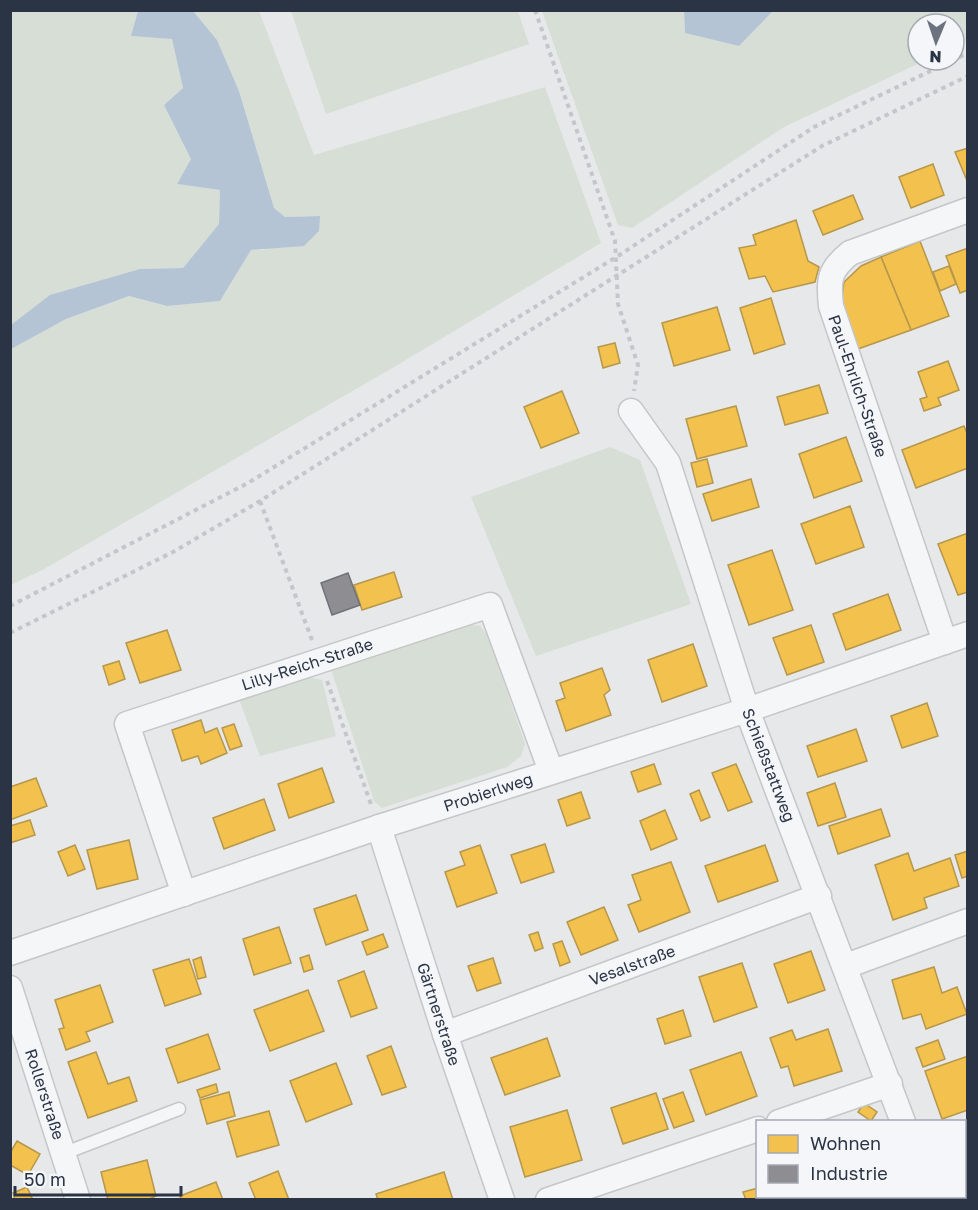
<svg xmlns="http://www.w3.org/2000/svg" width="978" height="1210" viewBox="0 0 978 1210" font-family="'Golos Text',sans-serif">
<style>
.green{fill:#d6ded6}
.water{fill:#b4c4d5}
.homes{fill:#f2c14e;stroke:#b6974b;stroke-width:1.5}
.industry{fill:#8d8d92;stroke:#70727b;stroke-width:1.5}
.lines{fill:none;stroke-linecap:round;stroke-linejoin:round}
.service-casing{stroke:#c4c6c8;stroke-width:15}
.minor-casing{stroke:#c4c6c8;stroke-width:27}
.path{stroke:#c5c6ca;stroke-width:4;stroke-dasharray:4.5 4.5;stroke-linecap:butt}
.service{stroke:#f5f6f7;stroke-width:12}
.minor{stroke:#f5f6f7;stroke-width:24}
.labels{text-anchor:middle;stroke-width:6;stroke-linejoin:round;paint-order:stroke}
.street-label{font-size:16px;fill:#2b3445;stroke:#f4f6f9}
</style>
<rect width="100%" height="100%" fill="#e6e8ea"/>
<g class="green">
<polygon points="10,11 138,11 132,36 172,39 183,88 164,105 192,159 177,184 220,190 219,224 183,268 140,269 11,325"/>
<polygon points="193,11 259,11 314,155 545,87 601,243 394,367 44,569 11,585 10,349 66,319 129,296 167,306 220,301 251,250 264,250 320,216 285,217 274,208 239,91 217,40"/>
<polygon points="291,11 518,11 529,44 326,114"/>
<polygon points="542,11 684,11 685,33 739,46 773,11 967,11 967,41 954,47 954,24 918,24 918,60 926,60 784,127 632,228 618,225"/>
<polygon points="610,447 640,460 691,604 536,656 471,497"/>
<polygon points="463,624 480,626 488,636 525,744 521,756 507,767 382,808 374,801 330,666"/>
<polygon points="304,676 322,680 336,736 260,756 239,699"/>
</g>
<g class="water">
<polygon points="138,11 193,11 217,40 239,91 274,208 285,217 320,216 319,231 304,246 251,250 220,301 167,306 129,296 66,319 11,349 11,325 50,295 140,269 183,268 219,224 220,190 177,184 191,159 164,105 183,88 172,39 131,36"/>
<polygon points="684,11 685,10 773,11 739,46 685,33"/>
</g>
<g class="homes">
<polygon points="968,148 968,183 955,152"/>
<polygon points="933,164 944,195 911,208 899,177"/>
<polygon points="853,195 863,219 823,235 813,211"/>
<polygon points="796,220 808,261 819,267 815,282 773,292 765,276 749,279 739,248 756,245 753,235"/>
<polygon points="920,241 949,316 911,330 881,257"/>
<polygon points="968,248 968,290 960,293 946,256"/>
<polygon points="881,257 911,330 858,349 841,304 844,282 861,266"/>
<polygon points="949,266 956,284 940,291 933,272"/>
<polygon points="771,298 785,344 754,354 740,308"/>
<polygon points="717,307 730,350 674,366 662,323"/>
<polygon points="615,343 620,363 603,368 598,347"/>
<polygon points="948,361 959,390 938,398 941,405 924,411 920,399 927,397 918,372"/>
<polygon points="819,385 828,413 785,425 777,397"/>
<polygon points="562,391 579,433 541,448 524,407"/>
<polygon points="736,406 747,446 697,459 686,419"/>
<polygon points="964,426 968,436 968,468 916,488 902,450"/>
<polygon points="846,437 862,481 814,498 799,454"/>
<polygon points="707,459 713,483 697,487 691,463"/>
<polygon points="751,479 759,507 712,521 703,494"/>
<polygon points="850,506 864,547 816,564 801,524"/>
<polygon points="968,533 968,592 958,595 938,544"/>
<polygon points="772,550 793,610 749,625 728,565"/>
<polygon points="394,572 402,597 362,610 354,585"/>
<polygon points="888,594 901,630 846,650 833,614"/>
<polygon points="811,625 824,662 787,675 773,638"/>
<polygon points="167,630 181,670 140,683 126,643"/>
<polygon points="693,644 707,686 662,702 648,660"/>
<polygon points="119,661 125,679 109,685 103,666"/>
<polygon points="602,668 610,690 604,695 611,715 566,731 556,701 565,698 560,683"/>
<polygon points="927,703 938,736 902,748 891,716"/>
<polygon points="201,720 205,733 217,728 227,753 201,764 198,756 182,761 172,730"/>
<polygon points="234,724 242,746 230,750 222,728"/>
<polygon points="856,729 867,761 818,777 807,746"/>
<polygon points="654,764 661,784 638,792 631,772"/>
<polygon points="736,764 752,802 728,811 712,773"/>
<polygon points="322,768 334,802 289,818 278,784"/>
<polygon points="36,778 47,806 10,820 10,787"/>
<polygon points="835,783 846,817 818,826 807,793"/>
<polygon points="699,790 710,817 701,821 690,794"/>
<polygon points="581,792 590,818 567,826 558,800"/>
<polygon points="264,799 275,830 224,849 213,818"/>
<polygon points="881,809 890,836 838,854 829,826"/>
<polygon points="665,810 677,839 651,850 640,821"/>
<polygon points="30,820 35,835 10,843 10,826"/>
<polygon points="129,840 138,879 97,889 87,850"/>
<polygon points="545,844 554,872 521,883 511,855"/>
<polygon points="75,845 85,869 68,876 58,852"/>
<polygon points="480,845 497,893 457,907 445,872 465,865 460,852"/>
<polygon points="765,845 778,881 718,902 705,866"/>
<polygon points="968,851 968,876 962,878 955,855"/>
<polygon points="908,853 914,871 950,858 959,886 924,898 927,908 893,920 875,865"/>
<polygon points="671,862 690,912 639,932 628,905 641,900 632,875"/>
<polygon points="356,895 368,930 326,945 314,909"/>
<polygon points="604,907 618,940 581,955 567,922"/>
<polygon points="279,927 291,963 254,975 243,939"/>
<polygon points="538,932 543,948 535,951 529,935"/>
<polygon points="383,934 388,947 367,955 362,942"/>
<polygon points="562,941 570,962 560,966 553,944"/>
<polygon points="811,951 825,990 788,1003 774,964"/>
<polygon points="309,955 313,969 304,972 300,958"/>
<polygon points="201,957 206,977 198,979 193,960"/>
<polygon points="493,958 501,983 477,991 468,966"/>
<polygon points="189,959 201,994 165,1006 153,970"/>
<polygon points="742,963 757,1007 714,1022 699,977"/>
<polygon points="934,967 942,993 957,987 967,1014 926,1029 921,1014 903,1019 892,980"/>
<polygon points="364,971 377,1008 351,1017 338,981"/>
<polygon points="100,985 113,1022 86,1032 90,1041 66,1050 59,1029 64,1028 55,1000"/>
<polygon points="308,990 324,1031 270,1051 254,1010"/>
<polygon points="683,1010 691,1036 665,1044 657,1019"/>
<polygon points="828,1029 842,1071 794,1086 788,1066 781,1068 770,1038 792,1030 796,1040"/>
<polygon points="208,1034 220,1069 178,1083 166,1049"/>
<polygon points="547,1038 560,1076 505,1095 491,1058"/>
<polygon points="938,1040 945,1059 923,1067 916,1048"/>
<polygon points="391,1046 406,1087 382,1095 367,1056"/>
<polygon points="96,1052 108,1084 129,1077 137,1101 88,1118 68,1062"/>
<polygon points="741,1052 757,1096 706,1115 690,1070"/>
<polygon points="968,1056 968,1110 942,1119 925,1071"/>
<polygon points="336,1063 352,1104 306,1122 290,1081"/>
<polygon points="216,1084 218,1092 200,1098 197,1090"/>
<polygon points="229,1092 235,1116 207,1124 200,1100"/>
<polygon points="683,1092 694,1121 674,1128 663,1099"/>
<polygon points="656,1093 668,1129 623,1144 611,1108"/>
<polygon points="864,1103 877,1112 871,1121 858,1112"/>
<polygon points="567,1110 582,1160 525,1177 510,1127"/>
<polygon points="269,1111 279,1145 237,1157 227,1122"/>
<polygon points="17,1141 40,1154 28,1175 10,1165 10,1153"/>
<polygon points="968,1148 968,1183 964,1175 964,1149"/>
<polygon points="147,1160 156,1196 147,1200 108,1200 101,1172"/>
<polygon points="278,1171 289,1200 256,1200 249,1183"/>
<polygon points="444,1172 453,1200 378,1200 376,1194"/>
<polygon points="216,1182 223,1200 181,1200 180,1196"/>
<polygon points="27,1187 33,1200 15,1200 13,1193"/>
<polygon points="758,1188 758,1196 801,1196 802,1200 746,1200 743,1192"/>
<polygon points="837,1196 878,1196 879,1200 838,1200"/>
</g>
<polygon class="industry" points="348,573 360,605 332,615 321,583"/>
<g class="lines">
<g class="service-casing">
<polyline id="service" points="65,1153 179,1109"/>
</g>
<g class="minor-casing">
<g id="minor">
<polyline points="631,411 668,463 747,710 903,1122"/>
<path d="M945,642l-114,-336c-3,-26 -2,-36 19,-53l118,-43"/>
<polyline points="379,827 445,1034 502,1200"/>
<polyline points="184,894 127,724 490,605 551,771"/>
<polyline points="10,953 379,827 747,710 968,634"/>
<polyline points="846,966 968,921"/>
<polyline points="10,988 78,1200"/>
<polyline points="445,1034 819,896"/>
<polyline points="779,1122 890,1084"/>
<polyline points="929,1196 930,1200"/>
<polyline points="548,1200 758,1129"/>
</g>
</g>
<g class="path">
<polyline points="535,10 615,241 618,304 638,365 634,391"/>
<polyline points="260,501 312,640"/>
<polyline points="10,606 248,483 618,256 814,127 968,53"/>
<polyline points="10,633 173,552 260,501 822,146 968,76"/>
<polyline points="327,681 372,807"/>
</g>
<use href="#service" class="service"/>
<use href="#minor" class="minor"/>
</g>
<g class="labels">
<g class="street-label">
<text transform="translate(858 386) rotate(71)" y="6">Paul-Ehrlich-Straße</text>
<text transform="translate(307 664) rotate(-18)" y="6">Lilly-Reich-Straße</text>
<text transform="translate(769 765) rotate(69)" y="6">Schießstattweg</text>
<text transform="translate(488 792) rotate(-18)" y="6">Probierlweg</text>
<text transform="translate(632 965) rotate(-20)" y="6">Vesalstraße</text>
<text transform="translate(439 1014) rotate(72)" y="6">Gärtnerstraße</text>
<text transform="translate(45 1094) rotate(72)" y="6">Rollerstraße</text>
</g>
</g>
<rect width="978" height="1210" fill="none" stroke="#2b3445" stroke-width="24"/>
<rect x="756" y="1120" width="210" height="78" fill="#f4f6f9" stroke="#a4a8b1" stroke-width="1.5"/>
<rect x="768" y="1135" width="30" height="18" fill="#f2c14e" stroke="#a4a8b1" stroke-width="1.5"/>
<text x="810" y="1150" font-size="18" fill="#2b3445">Wohnen</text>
<rect x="768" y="1165" width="30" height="18" fill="#8d8d92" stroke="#a4a8b1" stroke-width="1.5"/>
<text x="810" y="1180" font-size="18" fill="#2b3445">Industrie</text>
<g transform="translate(936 42) rotate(182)"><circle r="28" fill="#f4f6f9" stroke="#a4a8b1" stroke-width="1.5"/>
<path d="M0-4.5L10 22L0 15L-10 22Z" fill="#6c737f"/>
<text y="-9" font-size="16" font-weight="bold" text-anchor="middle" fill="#2b3445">N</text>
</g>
<path d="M15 1186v9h166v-9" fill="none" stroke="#2b3445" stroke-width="3"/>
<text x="24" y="1186" font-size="18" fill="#2b3445" stroke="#f4f6f9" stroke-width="4.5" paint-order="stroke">50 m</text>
</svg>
